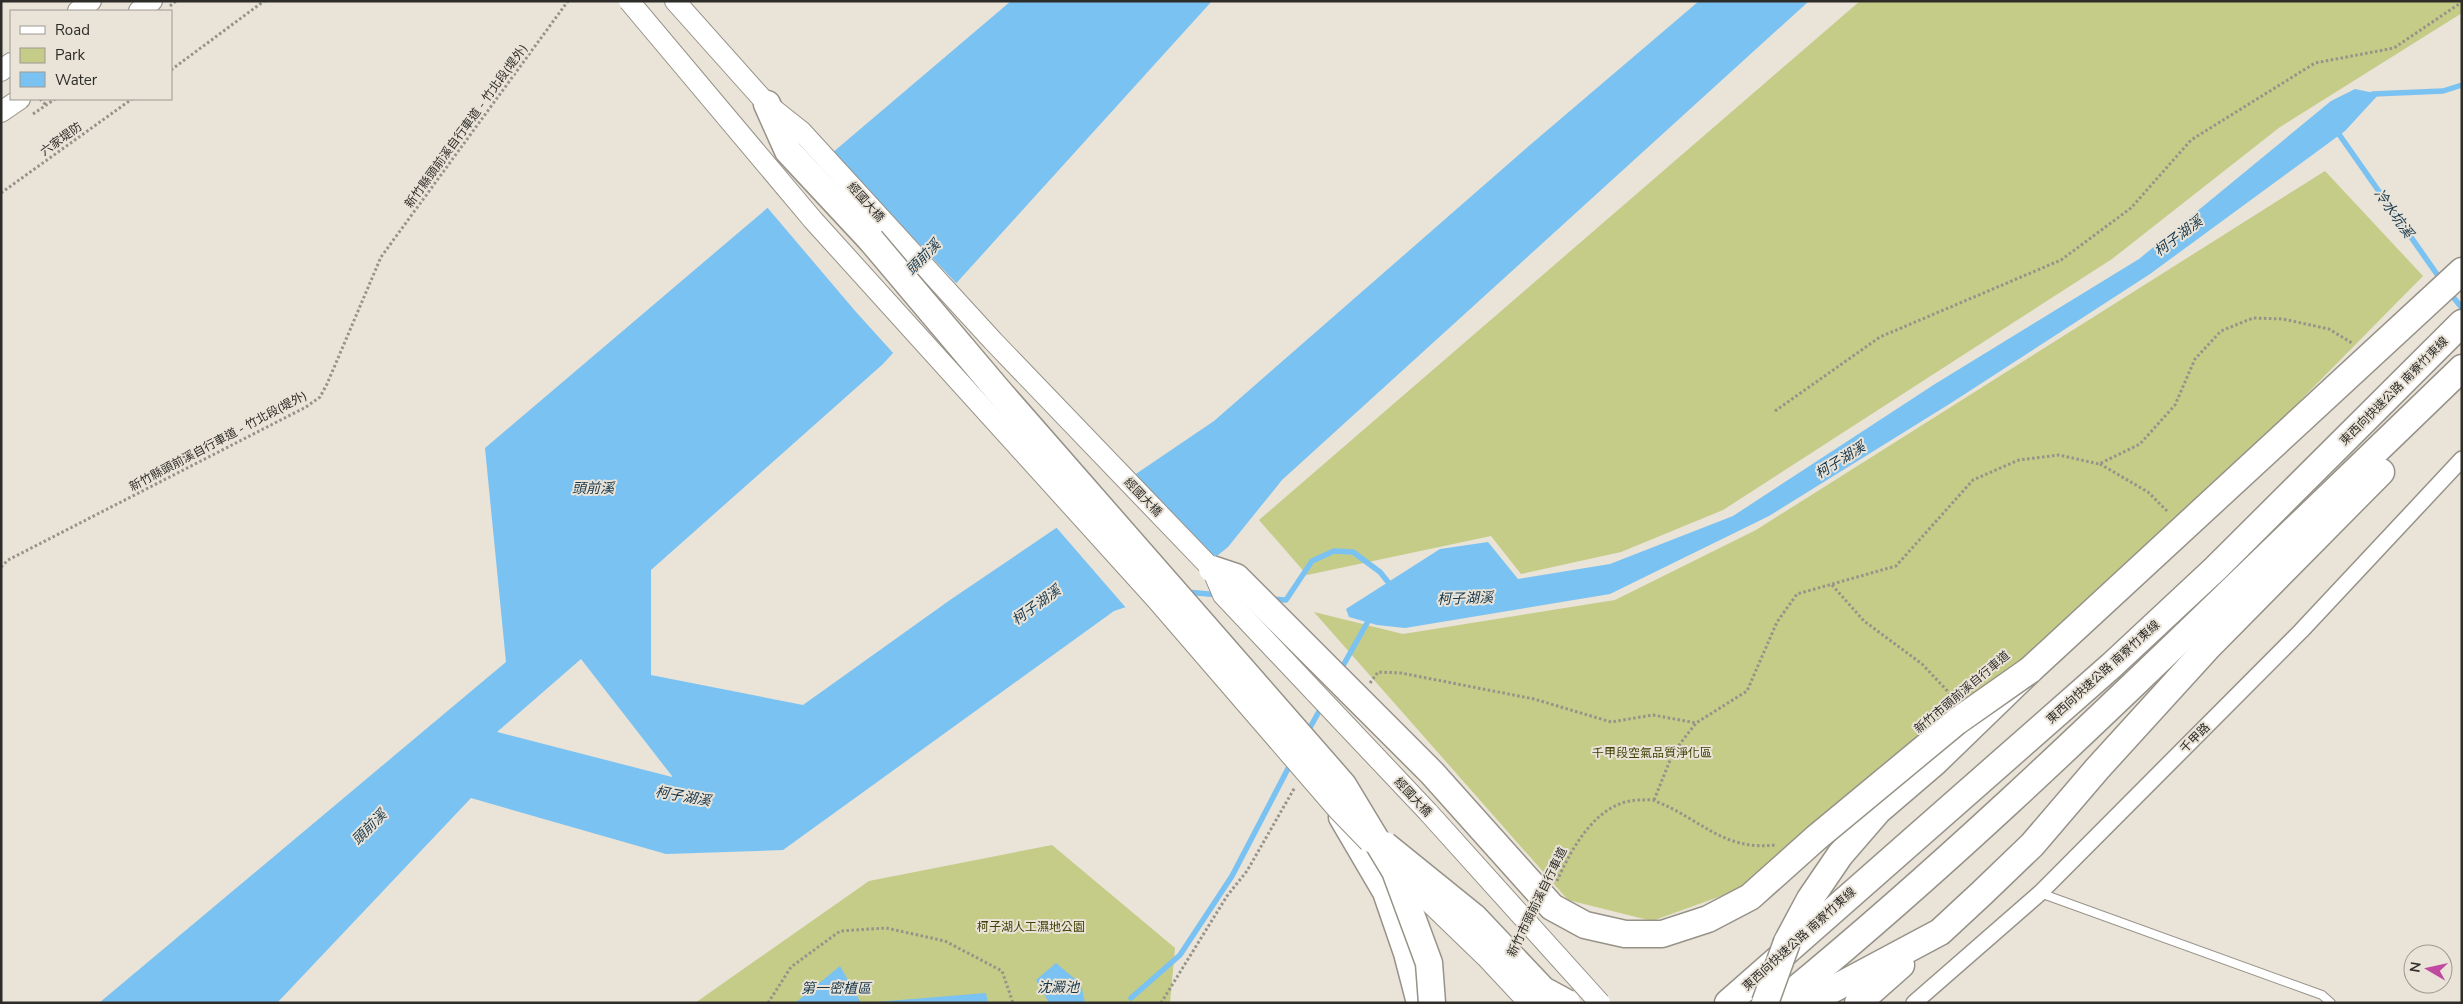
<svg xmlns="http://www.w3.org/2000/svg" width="2463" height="1004" viewBox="0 0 2463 1004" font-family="'Nunito Sans','Noto Sans TC',sans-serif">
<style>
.green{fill:#c5cc87}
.water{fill:#7ac2f2;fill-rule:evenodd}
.pier{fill:#e9e3d8}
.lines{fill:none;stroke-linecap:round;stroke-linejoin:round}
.stream{stroke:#7ac2f2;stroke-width:5.5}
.lane-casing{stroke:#979288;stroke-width:10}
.street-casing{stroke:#979288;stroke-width:18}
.secondary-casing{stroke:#979288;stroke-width:22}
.highway-casing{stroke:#979288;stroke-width:29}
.path{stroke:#97938b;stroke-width:3;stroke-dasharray:2.5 2.5;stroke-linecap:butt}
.lane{stroke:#fff;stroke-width:8}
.street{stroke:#fff;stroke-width:15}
.secondary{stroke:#fff;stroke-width:20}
.highway{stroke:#fff;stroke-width:26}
.secondary-bridge-casing{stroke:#979288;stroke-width:22;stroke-linecap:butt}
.highway-bridge-casing{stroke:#979288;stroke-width:29;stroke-linecap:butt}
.secondary-bridge{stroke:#fff;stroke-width:20}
.highway-bridge{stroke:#fff;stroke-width:26}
.labels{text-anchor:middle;stroke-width:4;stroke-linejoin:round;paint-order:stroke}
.street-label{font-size:12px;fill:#2e2c28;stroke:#e9e3d8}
.park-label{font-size:12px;fill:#3e4104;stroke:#e9e3d8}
.water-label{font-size:14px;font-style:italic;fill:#16364a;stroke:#e9e3d8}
</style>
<rect width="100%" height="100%" fill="#e9e3d8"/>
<g class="green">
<polygon points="1860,1 2462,1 2462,13 2280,127 2112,259 1723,510 1621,552 1521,574 1491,536 1307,575 1259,520"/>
<polygon points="2325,171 2423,276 2281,420 2028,662 1757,883 1652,921 1568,900 1314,612 1403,634 1615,600 1756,530"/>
<polygon points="1052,845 1175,948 1170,1003 695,1003 869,881"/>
</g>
<g class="water">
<path d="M1011,1h201l-329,363 -232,206v105l152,30 147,-105 264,-179 316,-276 169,-144h110l-527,479 -54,67 -54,44 -60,20 -331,239 -117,4 -195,-56 -194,205h-178l407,-341 -21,-214zM581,659l91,117v1l-175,-45z"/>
<polygon points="2355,89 2379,94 2345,131 2150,274 1951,403 1769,516 1610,594 1405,628 1377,625 1349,617 1346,609 1440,549 1488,542 1518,579 1610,564 1733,516 1935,384 2139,259 2331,101"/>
<polygon points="1056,963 1081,984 1085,1003 1049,1003 1036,980"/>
<polygon points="840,966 861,1003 795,1003"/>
<polygon points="986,993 988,1003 863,1003"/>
</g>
<g class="pier">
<polygon points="831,151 958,285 895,355 856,312 766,206"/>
<polygon points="1134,473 1215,561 1175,593 1127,609 1055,526"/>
</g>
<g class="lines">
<g class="stream">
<polyline points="2373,94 2443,91 2462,85"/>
<polyline points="2336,130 2441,280"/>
<polyline points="2449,292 2462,308"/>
<polyline points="1186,592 1220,595"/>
<polyline points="1271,599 1286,600 1312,561 1334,551 1353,552 1380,572 1392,587"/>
<polyline points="1340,671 1371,616"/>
<polyline points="1307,733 1322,706"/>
<polyline points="1131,998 1180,955 1232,876 1292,761"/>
</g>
<g class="lane-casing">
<polyline id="lane" points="2040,893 2322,995 2331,1003"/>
</g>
<g class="street-casing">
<polyline id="street" points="1914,1003 2040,893 2301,631 2462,459"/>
</g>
<g class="secondary-casing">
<g id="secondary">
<polyline points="675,1 767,104 801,131 993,341 1212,569"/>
<polyline points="78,11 91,1"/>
<polyline points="139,11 152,1"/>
<polyline points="1,71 11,63"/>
<polyline points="1,112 20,99"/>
</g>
</g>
<g class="highway-casing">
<g id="highway">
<polyline points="767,104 788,151 871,240"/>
<polyline points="1342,817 1386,892 1407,953 1420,1003"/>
<polyline points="1787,942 1810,899 1840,855 1878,811 1934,763 2030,670 2462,271"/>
<polyline points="1728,1003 2111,666 2215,569 2462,323"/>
<path d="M1779,1003c159,-130 307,-272 454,-414 76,-74 153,-147 229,-221"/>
<polyline points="1807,1003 1940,932 1982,893 2032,845 2097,769 2209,646 2381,472"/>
<polyline points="1858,1003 1901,965"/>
</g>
</g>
<g class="path">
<polyline points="170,6 176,1"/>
<polyline points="171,70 264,1"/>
<polyline points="40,99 47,106"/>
<polyline points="33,114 55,99"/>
<polyline points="1,193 132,99"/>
<polyline points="1775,411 1880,337 2061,260 2131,208 2191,140 2315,63 2394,48 2462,2"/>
<polyline points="2100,464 2148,492 2168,512"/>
<polyline points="1,567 8,560 306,407 320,397 327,384 381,257 568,1"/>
<polyline points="1832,585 1864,621 1922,664 1954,698"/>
<polyline points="1370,683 1378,672 1401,673 1534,699 1611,722 1653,715 1696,723"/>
<polyline points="1654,800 1673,753 1696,723 1747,691 1777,622 1797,594 1896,566 1973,480 2019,460 2059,455 2099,464 2140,444 2175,405 2195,359 2221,331 2253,318 2283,319 2329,329 2352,343"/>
<path d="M1557,881c15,-34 41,-81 83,-81 5,0 11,-1 15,1 45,17 67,50 120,44"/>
<polyline points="768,1003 791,967 840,931 886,928 945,941 1002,971 1013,1003"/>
<polyline points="1161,1003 1227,896 1247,871 1295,787"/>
</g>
<use href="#lane" class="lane"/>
<use href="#street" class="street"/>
<use href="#secondary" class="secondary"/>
<use href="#highway" class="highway"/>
<g class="secondary-bridge-casing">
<g id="secondary-bridge">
<polyline points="629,1 813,220 1155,598 1338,810 1369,842"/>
<polyline points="1212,569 1223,595 1428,812 1600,1003"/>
<polyline points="1398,872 1486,957 1529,1003"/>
</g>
</g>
<g class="highway-bridge-casing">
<g id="highway-bridge">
<polyline points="871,240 996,388 1343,785 1395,871 1429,963 1432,1003"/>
<polyline points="1212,569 1236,577 1432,773 1552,907 1585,925 1625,934 1662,934 1708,919 1750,897 1816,838 1956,722 2030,670"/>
<polyline points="1385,845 1474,917 1543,990 1567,1003"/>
<polyline points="1765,1003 1787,942"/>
</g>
</g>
<use href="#secondary-bridge" class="secondary-bridge"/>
<use href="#highway-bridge" class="highway-bridge"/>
</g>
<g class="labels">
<g class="street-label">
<text transform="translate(466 126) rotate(-54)" y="4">新竹縣頭前溪自行車道 - 竹北段(堤外)</text>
<text transform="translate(61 139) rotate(-36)" y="4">六家堤防</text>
<text transform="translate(866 202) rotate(48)" y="4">經國大橋</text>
<text transform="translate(2394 391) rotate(-45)" y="4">東西向快速公路 南寮竹東線</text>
<text transform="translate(218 441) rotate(-28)" y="4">新竹縣頭前溪自行車道 - 竹北段(堤外)</text>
<text transform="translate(1143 497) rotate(46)" y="4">經國大橋</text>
<text transform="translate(2103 672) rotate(-42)" y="4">東西向快速公路 南寮竹東線</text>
<text transform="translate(1962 692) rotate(-40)" y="4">新竹市頭前溪自行車道</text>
<text transform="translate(2195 738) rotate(-45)" y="4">千甲路</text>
<text transform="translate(1413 797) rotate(47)" y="4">經國大橋</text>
<text transform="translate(1537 902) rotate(-64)" y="4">新竹市頭前溪自行車道</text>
<text transform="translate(1799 939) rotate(-42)" y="4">東西向快速公路 南寮竹東線</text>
</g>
<g class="park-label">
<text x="1652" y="757">千甲段空氣品質淨化區</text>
<text x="1031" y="931">柯子湖人工濕地公園</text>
</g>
<g class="water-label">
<text transform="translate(2394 213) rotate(55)" y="5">冷水坑溪</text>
<text transform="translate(2178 236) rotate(-37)" y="5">柯子湖溪</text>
<text transform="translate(923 257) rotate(-46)" y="5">頭前溪</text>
<text transform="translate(1840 460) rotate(-32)" y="5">柯子湖溪</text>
<text x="593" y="493">頭前溪</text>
<text transform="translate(1465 598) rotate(-2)" y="5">柯子湖溪</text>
<text transform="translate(1036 605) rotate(-36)" y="5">柯子湖溪</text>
<text transform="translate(683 796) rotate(10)" y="5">柯子湖溪</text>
<text transform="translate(369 827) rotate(-45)" y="5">頭前溪</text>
<text x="1058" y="992">沈澱池</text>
<text x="836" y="993">第一密植區</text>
</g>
</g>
<rect width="2463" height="1004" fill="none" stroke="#2e2c28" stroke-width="5"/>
<rect x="10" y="10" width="162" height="90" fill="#e9e3d8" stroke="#9e9a92"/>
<rect x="20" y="26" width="25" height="8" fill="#ffffff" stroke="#9e9a92"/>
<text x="55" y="35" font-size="15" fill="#2e2c28">Road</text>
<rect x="20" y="48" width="25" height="15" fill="#c5cc87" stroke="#9e9a92"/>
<text x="55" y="60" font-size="15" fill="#2e2c28">Park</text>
<rect x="20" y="72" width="25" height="15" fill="#7ac2f2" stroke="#9e9a92"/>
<text x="55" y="85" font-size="15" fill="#2e2c28">Water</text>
<g transform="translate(2428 969) rotate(279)"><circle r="24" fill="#e9e3d8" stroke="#9e9a92"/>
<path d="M0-4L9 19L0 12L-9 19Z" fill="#c04aa0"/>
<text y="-8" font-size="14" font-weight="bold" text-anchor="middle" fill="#2e2c28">N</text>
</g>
</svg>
